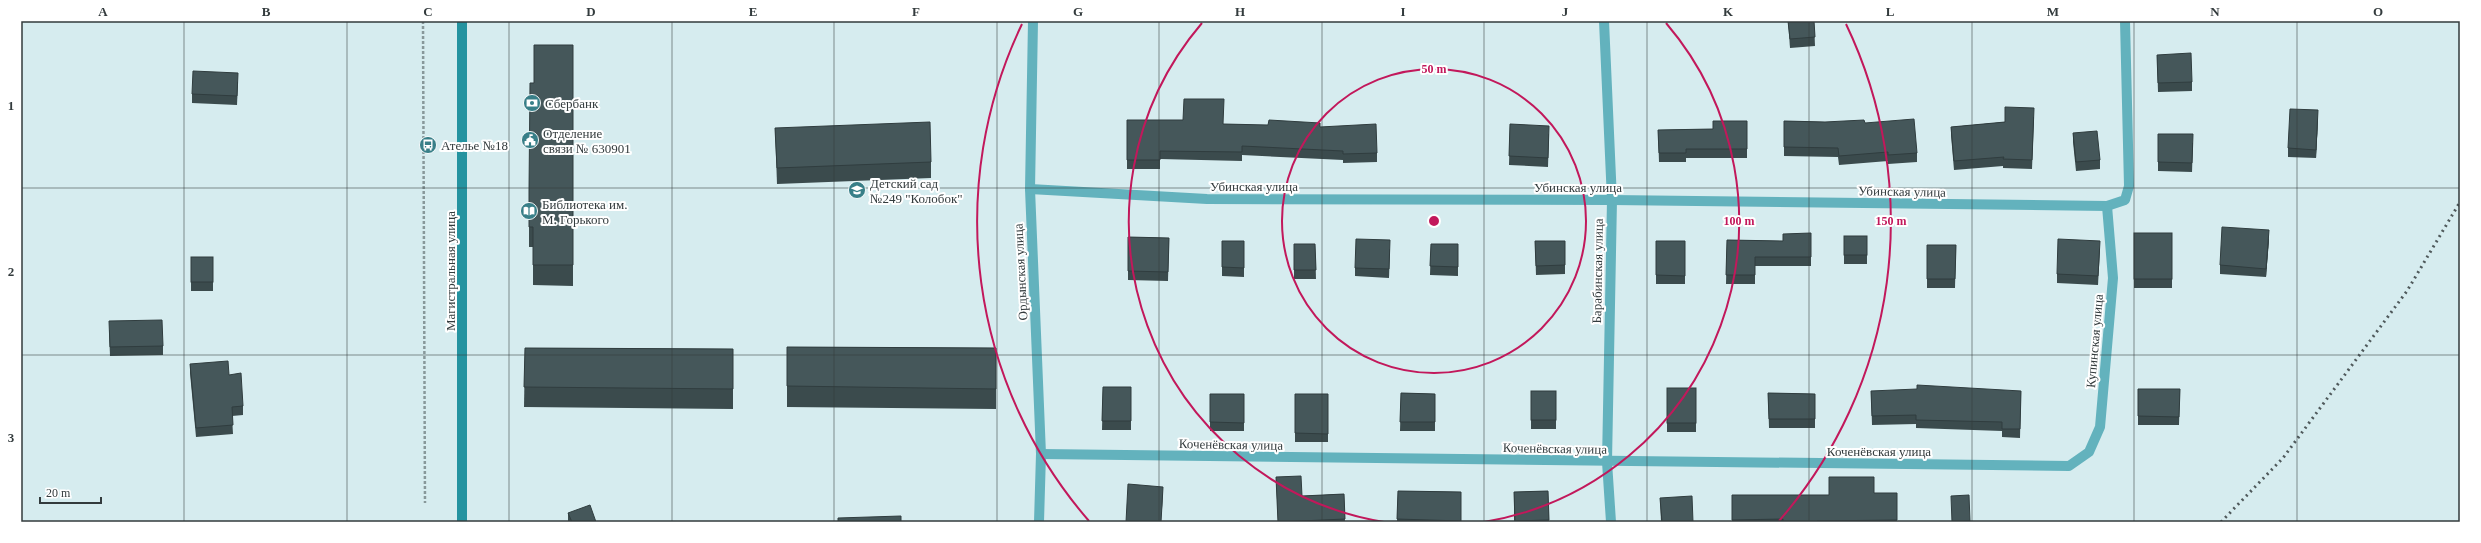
<svg xmlns="http://www.w3.org/2000/svg" width="2481" height="543" viewBox="0 0 2481 543" font-family="'Times New Roman',serif">
<style>
.lines{fill:none;stroke-linecap:round;stroke-linejoin:round}
.path{stroke:#88989a;stroke-width:2.5;stroke-dasharray:3 2;stroke-linecap:butt}
.street{stroke:#63b2bd;stroke-width:10}
.secondary{stroke:#2493a0;stroke-width:10}
.rail{stroke:#4f595b;stroke-width:3;stroke-dasharray:2 4;stroke-linecap:butt}
.wall{fill:#3b4b4d}
.shaded-wall{fill:#303d3f}
.building{fill:#45575a;stroke:#303d3f}
.grid{fill:none;stroke:#333b3d;stroke-width:1;stroke-opacity:0.55}
.ring{fill:none;stroke:#c2185b;stroke-width:2}
.labels{text-anchor:middle;stroke-width:4;stroke-linejoin:round;paint-order:stroke}
.poi-label{font-size:13px;fill:#333b3d;stroke:#fff;text-anchor:start}
.street-label{font-size:13px;fill:#333b3d;stroke:#fff}
.centre{fill:#c2185b;stroke:#fff;stroke-width:2}
.ring-label{font-size:12px;text-anchor:middle;font-weight:bold;fill:#c2185b;stroke:#fff;stroke-width:4;stroke-linejoin:round;paint-order:stroke}
.neatline{fill:none;stroke:#333b3d;stroke-width:1.5}
.grid-label{font-size:13px;text-anchor:middle;font-weight:bold;fill:#333b3d}
</style>
<rect width="100%" height="100%" fill="#d6ecef"/>
<g class="lines">
<polyline class="path" points="423,21 425,503"/>
<g class="street">
<polyline points="1033,21 1030,189 1041,454 1039,522"/>
<polyline points="1604,21 1612,200 1607,462 1611,522"/>
<polyline points="1030,189 1207,199 1612,200 2107,206 2125,200 2129,186 2125,21"/>
<polyline points="1041,454 2069,466 2089,452 2100,427 2113,278 2107,206"/>
</g>
<polyline class="secondary" points="462,21 462,522"/>
<polyline class="rail" points="2221,522 2283,458 2407,291 2460,202"/>
</g>
<g class="wall">
<polygon points="1788,21 1814,21 1815,46 1790,48"/>
<polygon points="573,45 573,286 533,285 533,247 529,247 529,191 534,83"/>
<polygon points="2157,55 2192,82 2192,91 2158,92"/>
<polygon points="238,82 237,105 192,103 192,94"/>
<polygon points="2034,117 2032,169 2003,168 2003,166 1954,170 1951,135 1951,127 2005,122"/>
<polygon points="2318,119 2316,158 2288,157 2288,148"/>
<polygon points="1127,120 1224,124 1320,127 1377,153 1377,162 1343,163 1343,160 1242,155 1242,161 1160,159 1160,169 1127,169"/>
<polygon points="1747,121 1747,158 1686,158 1686,162 1659,162 1658,130 1713,129"/>
<polygon points="1784,121 1865,123 1917,153 1917,162 1888,164 1888,161 1839,165 1838,157 1784,156"/>
<polygon points="1510,124 1549,134 1548,167 1509,165"/>
<polygon points="775,128 931,162 931,178 777,184"/>
<polygon points="2073,133 2100,160 2100,169 2076,171 2073,142"/>
<polygon points="2158,134 2193,143 2192,172 2158,171"/>
<polygon points="1811,233 1811,266 1755,266 1755,284 1726,284 1727,240 1783,241"/>
<rect x="2134" y="233" width="38" height="55"/>
<rect x="1844" y="236" width="23" height="28"/>
<polygon points="1128,237 1169,238 1168,281 1128,280"/>
<polygon points="2269,239 2266,277 2220,274 2220,265"/>
<polygon points="1222,241 1244,241 1244,277 1222,276"/>
<polygon points="1535,241 1565,241 1565,274 1536,275"/>
<rect x="1656" y="241" width="29" height="43"/>
<polygon points="1294,244 1315,244 1316,279 1294,279"/>
<polygon points="1431,244 1458,244 1458,276 1430,275"/>
<polygon points="1927,245 1956,245 1955,288 1927,288"/>
<polygon points="1390,249 1389,278 1355,276 1355,268"/>
<polygon points="2100,250 2098,285 2057,283 2057,274"/>
<rect x="191" y="257" width="22" height="34"/>
<polygon points="109,330 163,346 163,355 110,356"/>
<polygon points="787,347 996,348 996,409 787,407"/>
<polygon points="525,348 733,349 733,409 524,407"/>
<polygon points="190,364 229,375 243,406 243,415 232,416 233,434 196,437 190,373"/>
<polygon points="1103,387 1131,387 1131,430 1102,430"/>
<rect x="1667" y="388" width="29" height="44"/>
<polygon points="2138,389 2180,389 2179,425 2138,425"/>
<rect x="1531" y="391" width="25" height="38"/>
<polygon points="1871,391 2021,391 2020,438 2002,437 2002,431 1916,428 1916,424 1872,425"/>
<polygon points="1401,393 1435,394 1435,431 1400,431"/>
<polygon points="1768,393 1815,394 1815,428 1769,428"/>
<rect x="1210" y="394" width="34" height="37"/>
<rect x="1295" y="394" width="33" height="48"/>
<polygon points="1276,477 1302,496 1344,494 1345,522 1278,522"/>
<polygon points="1398,491 1461,492 1461,522 1397,522"/>
<polygon points="1548,491 1549,522 1514,522 1514,492"/>
<polygon points="1874,493 1897,493 1897,522 1732,522 1732,495 1829,495"/>
<polygon points="1660,498 1693,522 1661,522"/>
<polygon points="568,513 596,522 568,522"/>
</g>
<g class="shaded-wall">
<polygon points="2318,110 2318,119 2316,158 2316,150"/>
<polygon points="2269,230 2269,239 2266,277 2266,269"/>
<polygon points="1163,487 1163,496 1161,522"/>
</g>
<g class="building">
<polygon points="1788,21 1814,21 1815,37 1790,39"/>
<polygon points="534,45 573,45 573,265 533,265 533,227 529,227 529,191 530,83 534,83"/>
<polygon points="2191,53 2192,82 2158,83 2157,55"/>
<polygon points="193,71 238,73 237,96 192,94"/>
<polygon points="1184,99 1224,99 1223,124 1268,125 1269,120 1320,123 1320,127 1376,124 1377,153 1343,154 1343,151 1242,146 1242,152 1160,151 1160,160 1127,160 1127,120 1183,120"/>
<polygon points="2005,107 2034,108 2032,160 2003,159 2004,157 1954,161 1951,127 2005,122"/>
<polygon points="2290,109 2318,110 2316,150 2288,148"/>
<polygon points="1914,119 1917,153 1888,155 1888,152 1839,156 1838,148 1784,147 1784,121 1825,122 1864,120 1865,123"/>
<polygon points="1713,121 1747,121 1747,149 1686,149 1686,153 1659,153 1658,130 1713,129"/>
<polygon points="930,122 931,162 777,168 775,128"/>
<polygon points="1510,124 1549,126 1548,158 1509,156"/>
<polygon points="2097,131 2100,160 2076,162 2073,133"/>
<polygon points="2158,134 2193,134 2192,163 2158,162"/>
<polygon points="2222,227 2269,230 2266,269 2220,265"/>
<polygon points="1811,233 1811,257 1755,257 1755,275 1726,275 1727,240 1783,241 1783,234"/>
<rect x="2134" y="233" width="38" height="46"/>
<rect x="1844" y="236" width="23" height="19"/>
<polygon points="1128,237 1169,238 1168,272 1128,271"/>
<polygon points="1356,239 1390,240 1389,269 1355,268"/>
<polygon points="2058,239 2100,241 2098,276 2057,274"/>
<polygon points="1222,241 1244,241 1244,268 1222,267"/>
<polygon points="1535,241 1565,241 1565,265 1536,266"/>
<polygon points="1656,241 1685,241 1685,276 1656,275"/>
<polygon points="1294,244 1315,244 1316,270 1294,270"/>
<polygon points="1431,244 1458,244 1458,267 1430,266"/>
<polygon points="1927,245 1956,245 1955,279 1927,279"/>
<rect x="191" y="257" width="22" height="25"/>
<polygon points="162,320 163,346 110,347 109,321"/>
<polygon points="787,347 996,348 996,389 787,386"/>
<polygon points="525,348 733,349 733,389 524,387"/>
<polygon points="228,361 229,375 241,373 243,406 232,407 233,425 196,428 190,364"/>
<polygon points="1917,385 2021,391 2020,429 2002,429 2002,422 1916,420 1916,415 1872,416 1871,391 1917,389"/>
<polygon points="1103,387 1131,387 1131,421 1102,421"/>
<rect x="1667" y="388" width="29" height="35"/>
<polygon points="2138,389 2180,389 2179,417 2138,416"/>
<rect x="1531" y="391" width="25" height="29"/>
<polygon points="1401,393 1435,394 1435,422 1400,422"/>
<polygon points="1768,393 1815,394 1815,419 1769,419"/>
<polygon points="1210,394 1244,394 1244,423 1210,422"/>
<polygon points="1295,394 1328,394 1328,434 1295,433"/>
<polygon points="1301,476 1302,496 1344,494 1345,519 1278,522 1276,477"/>
<polygon points="1829,477 1874,477 1874,493 1897,493 1897,520 1817,521 1817,522 1783,522 1783,519 1732,520 1732,495 1829,495"/>
<polygon points="1128,484 1163,487 1161,522 1126,522"/>
<polygon points="1398,491 1461,492 1461,521 1397,519"/>
<polygon points="1548,491 1549,520 1515,521 1514,492"/>
<polygon points="1969,495 1970,521 1952,522 1951,496"/>
<polygon points="1692,496 1693,522 1662,522 1660,498"/>
<polygon points="590,505 596,522 572,522 568,513"/>
<polygon points="901,516 901,522 838,522 838,518"/>
</g>
<path class="grid" d="M184,21v501M347,21v501M509,21v501M672,21v501M834,21v501M997,21v501M1159,21v501M1322,21v501M1484,21v501M1647,21v501M1809,21v501M1972,21v501M2134,21v501M2297,21v501M21,188h2439M21,355h2439"/>
<g class="ring">
<circle cx="1434" cy="221" r="152"/>
<path d="M1384 522A305 305 0 0 1 1202 23M1666 23A305 305 0 0 1 1484 522"/>
<path d="M1089 521A457 457 0 0 1 1022 24M1846 24A457 457 0 0 1 1779 521"/>
</g>
<defs>
<g id="bank-disc" transform="scale(0.9)"><circle r="9.5" fill="#387f88" stroke="#fff"/><path d="M-6-4H6V4H-6ZM0-2.3a2.3 2.3 0 1 0 0 4.6a2.3 2.3 0 1 0 0-4.6Z" fill="#fff"/></g>
<g id="civic-disc" transform="scale(0.9)"><circle r="9.5" fill="#387f88" stroke="#fff"/><path d="M-.6-6.5H3V-4.5H.6V-3L4-1V1h2V6H-6V1h2V-1L-.6-3ZM-1.2 2.5V6h2.4V2.5Z" fill="#fff"/></g>
<g id="bus-disc" transform="scale(0.9)"><circle r="9.5" fill="#387f88" stroke="#fff"/><path d="M-5-6H5V4H4V6H2V4H-2V6H-4V4H-5ZM-3.5-4V0h7V-4ZM-3.5 1.2v1.5H-2V1.2ZM2 1.2v1.5H3.5V1.2Z" fill="#fff"/></g>
<g id="school-disc" transform="scale(0.9)"><circle r="9.5" fill="#387f88" stroke="#fff"/><path d="M0-5L7-2L0 1L-7-2ZM-4 1L0 2.5L4 1V4Q0 6-4 4Z" fill="#fff"/></g>
<g id="library-disc" transform="scale(0.9)"><circle r="9.5" fill="#387f88" stroke="#fff"/><path d="M-6-4Q-3-5.5-.7-3.5V5Q-3 3-6 4ZM6-4Q3-5.5 .7-3.5V5Q3 3 6 4Z" fill="#fff"/></g>
</defs>
<g fill-rule="evenodd">
<use href="#bank-disc" x="532" y="103"/>
<use href="#civic-disc" x="530" y="140"/>
<use href="#bus-disc" x="428" y="145"/>
<use href="#school-disc" x="857" y="190"/>
<use href="#library-disc" x="529" y="211"/>
</g>
<g class="labels">
<g class="poi-label">
<text x="545" y="108">Сбербанк</text>
<text x="543" y="138">Отделение<tspan x="543" dy="15">связи № 630901</tspan></text>
<text x="441" y="150">Ателье №18</text>
<text x="870" y="188">Детский сад<tspan x="870" dy="15">№249 "Колобок"</tspan></text>
<text x="542" y="209">Библиотека им.<tspan x="542" dy="15">М. Горького</tspan></text>
</g>
<g class="street-label">
<text x="1254" y="191">Убинская улица</text>
<text x="1578" y="192">Убинская улица</text>
<text transform="translate(1902 191) rotate(1)" y="5">Убинская улица</text>
<text transform="translate(450 271) rotate(-90)" y="5">Магистральная улица</text>
<text transform="translate(1597 271) rotate(-89)" y="5">Барабинская улица</text>
<text transform="translate(1020 272) rotate(-93)" y="5">Ордынская улица</text>
<text transform="translate(2094 341) rotate(-85)" y="5">Купинская улица</text>
<text transform="translate(1231 444) rotate(1)" y="5">Коченёвская улица</text>
<text transform="translate(1555 448) rotate(1)" y="5">Коченёвская улица</text>
<text x="1879" y="456">Коченёвская улица</text>
</g>
</g>
<circle cx="1434" cy="221" r="6" class="centre"/>
<g class="ring-label">
<text x="1434" y="73">50 m</text>
<text x="1739" y="225">100 m</text>
<text x="1891" y="225">150 m</text>
</g>
<rect width="2481" height="543" fill="none" stroke="#ffffff" stroke-width="44"/>
<path d="M40 497v6h61v-6" fill="none" stroke="#333b3d" stroke-width="2"/>
<text x="46" y="497" font-size="12" fill="#333b3d" stroke="#ffffff" stroke-width="3" paint-order="stroke">20 m</text>
<rect x="22" y="22" width="2437" height="499" class="neatline"/>
<g class="grid-label">
<text x="103" y="16">A</text>
<text x="266" y="16">B</text>
<text x="428" y="16">C</text>
<text x="591" y="16">D</text>
<text x="753" y="16">E</text>
<text x="916" y="16">F</text>
<text x="1078" y="16">G</text>
<text x="1240" y="16">H</text>
<text x="1403" y="16">I</text>
<text x="1565" y="16">J</text>
<text x="1728" y="16">K</text>
<text x="1890" y="16">L</text>
<text x="2053" y="16">M</text>
<text x="2215" y="16">N</text>
<text x="2378" y="16">O</text>
<text x="11" y="110">1</text>
<text x="11" y="276">2</text>
<text x="11" y="442">3</text>
</g>
</svg>
